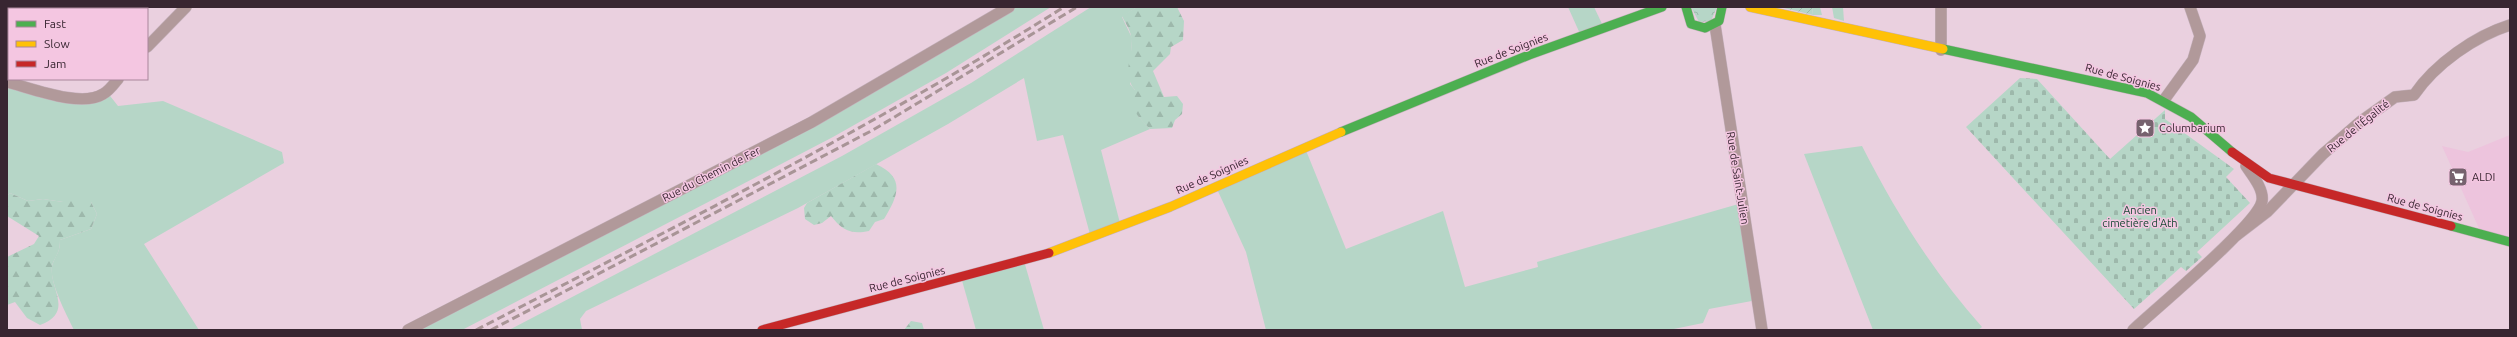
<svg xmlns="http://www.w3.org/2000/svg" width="2517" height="337" viewBox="0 0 2517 337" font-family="Ubuntu,sans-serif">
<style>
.built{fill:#edc4dd}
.grass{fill:#b6d6c7}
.forest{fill:url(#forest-firs)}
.cemetery{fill:url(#cemetery-stones)}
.park{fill:url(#park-crowns)}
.garden{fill:url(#garden-furrows)}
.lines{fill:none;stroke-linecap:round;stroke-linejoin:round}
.street-casing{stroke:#c4b0bb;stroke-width:12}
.fast-casing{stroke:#c4b0bb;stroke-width:10}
.slow-casing{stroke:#c4b0bb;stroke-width:10}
.jam-casing{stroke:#c4b0bb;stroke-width:10}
.street{stroke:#b1999a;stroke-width:11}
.fast{stroke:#4caf50;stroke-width:9}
.slow{stroke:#ffc107;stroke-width:9}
.jam{stroke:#c62828;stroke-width:9}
.rail{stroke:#a89496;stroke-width:3;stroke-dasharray:8 4;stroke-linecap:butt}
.labels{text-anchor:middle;stroke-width:3;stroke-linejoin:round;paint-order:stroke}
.street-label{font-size:11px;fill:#382631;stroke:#f4c6e1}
.poi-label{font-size:11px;fill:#382631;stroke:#f4c6e1;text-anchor:start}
.park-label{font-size:11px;fill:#184934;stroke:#f4c6e1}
</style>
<defs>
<pattern id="forest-firs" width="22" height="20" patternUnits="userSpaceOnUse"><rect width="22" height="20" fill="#b6d6c7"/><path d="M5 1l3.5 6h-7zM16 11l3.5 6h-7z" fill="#9db8ab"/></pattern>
<pattern id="cemetery-stones" width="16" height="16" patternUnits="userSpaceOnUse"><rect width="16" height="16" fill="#b6d6c7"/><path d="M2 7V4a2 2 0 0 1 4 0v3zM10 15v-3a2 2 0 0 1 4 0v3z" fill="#9db8ab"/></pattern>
<pattern id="park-crowns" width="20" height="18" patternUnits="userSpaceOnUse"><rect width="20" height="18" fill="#b6d6c7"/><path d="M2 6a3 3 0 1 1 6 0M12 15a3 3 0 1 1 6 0" fill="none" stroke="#9db8ab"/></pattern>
<pattern id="garden-furrows" width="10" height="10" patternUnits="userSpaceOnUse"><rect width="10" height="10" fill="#b6d6c7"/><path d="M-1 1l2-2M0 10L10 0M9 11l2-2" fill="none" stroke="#9db8ab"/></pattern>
</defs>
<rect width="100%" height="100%" fill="#ead0df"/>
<polygon class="built" points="2510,135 2510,242 2482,235 2442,146 2468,152"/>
<g class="grass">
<polygon points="1009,7 1051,7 946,73 833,137 462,330 408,330 647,207"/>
<polygon points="1091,7 1137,7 1122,17 1132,38 1130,84 1135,90 1138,116 1150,129 1101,150 1121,227 1091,238 1063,135 1037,141 1024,78 948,124 798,208 586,311 580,319 582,330 509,330 842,156 971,83"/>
<polygon points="1568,7 1594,7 1604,28 1581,36"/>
<polygon points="1812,7 1820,7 1822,15 1813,15"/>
<polygon points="1832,7 1843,7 1844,21 1834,18"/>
<path d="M7,82l67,17 33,-7 11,14 45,-5 119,51 2,11 -140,81 55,86h-125c-7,-15 -25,-48 -22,-64 3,-11 8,-12 8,-26l31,-11 6,-15 -6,-12h-28l-20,-3 -15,2 -18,-8 -3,3z"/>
<path d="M1862,146c33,65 71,126 120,181l-4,3h-105l-69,-176z"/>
<polygon points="1305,148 1346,249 1443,211 1465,287 1538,267 1537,262 1742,203 1757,300 1709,309 1703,323 1669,330 1266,330 1246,252 1216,187"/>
<polygon points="1024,261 1044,330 976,330 961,277"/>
</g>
<g class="forest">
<polygon points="62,7 113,7 109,9 62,9"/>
<path d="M1137,7h40l7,14 -1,19 -12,7 -1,7 -17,17 11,26 13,-1 6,8 -1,10 -7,6 -3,8 -22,1c-16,-17 -17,-15 -15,-39 -15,-18 0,-34 -4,-54 -1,-7 -6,-13 -9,-20z"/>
<path d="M876,164c30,14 22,32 8,55l-9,3 -6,9c-18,4 -27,-1 -38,-15l-9,7 -8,2 -9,-6 -1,-11 3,-5z"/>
<path d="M10,193l18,8 15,-2 20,3 13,-5 15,5 6,12 -6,15 -31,11c0,15 -6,17 -8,26 -3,23 23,46 -12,59l-13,-7 -12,-16 -8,3v-48l27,-13 5,-8 -32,-20v-20z"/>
<polygon points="911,321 922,323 924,330 904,330"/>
</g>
<polygon class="cemetery" points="2020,78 2037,79 2110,159 2165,110 2165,119 2234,169 2226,177 2250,203 2197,252 2202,257 2186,271 2181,267 2134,309 1966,127"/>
<polygon class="park" points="1691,7 1717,7 1711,21 1699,22"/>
<polygon class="garden" points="1780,7 1812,7 1813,15"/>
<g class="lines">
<g class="street-casing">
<g id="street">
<polyline points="1941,7 1941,50"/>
<polyline points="1715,25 1762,330"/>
<polyline points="147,47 186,7"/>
<path d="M7,82c24,6 74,26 96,12 6,-3 11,-10 15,-15"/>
<polyline points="2164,100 2193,60 2200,36 2190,7"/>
<path d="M2237,235l30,-23 56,-58 37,-32 35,-25 19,-2c21,-31 61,-59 96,-70"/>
<polyline points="408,330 812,122 1009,7"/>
<path d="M2133,330c22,-21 125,-106 129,-129 2,-12 -10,-26 -16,-35"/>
</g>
</g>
<g class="fast-casing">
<g id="fast">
<polyline points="1686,7 1691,24 1705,28 1719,21 1722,7"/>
<polyline points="1943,49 2147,93 2191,117 2232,152"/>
<polyline points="1341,132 1529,55 1662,7"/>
<polyline points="2451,226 2510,242"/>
</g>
</g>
<g class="slow-casing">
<g id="slow">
<polyline points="1750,7 1943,49"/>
<polyline points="1049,253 1170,207 1341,132"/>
</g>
</g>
<g class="jam-casing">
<g id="jam">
<polyline points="2232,152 2269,178 2451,226"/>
<polyline points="762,330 1049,253"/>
</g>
</g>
<use href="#street" class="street"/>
<use href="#fast" class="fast"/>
<use href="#slow" class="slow"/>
<use href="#jam" class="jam"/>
<g class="rail">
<path d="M476,330c199,-103 399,-204 588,-323"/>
<polyline points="491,330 873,130 1077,7"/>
</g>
</g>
<defs>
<g id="sight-square" transform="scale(1)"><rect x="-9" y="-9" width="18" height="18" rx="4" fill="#76626e" stroke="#f4c6e1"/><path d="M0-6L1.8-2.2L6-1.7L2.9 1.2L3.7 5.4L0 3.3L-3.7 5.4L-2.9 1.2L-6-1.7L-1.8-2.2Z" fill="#fff"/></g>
<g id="supermarket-square" transform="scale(1)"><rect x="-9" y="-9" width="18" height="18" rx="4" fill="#76626e" stroke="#f4c6e1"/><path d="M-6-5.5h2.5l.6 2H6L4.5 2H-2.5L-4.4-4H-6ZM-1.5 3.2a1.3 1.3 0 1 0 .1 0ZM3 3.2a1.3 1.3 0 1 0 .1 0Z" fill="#fff"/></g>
</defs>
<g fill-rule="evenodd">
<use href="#sight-square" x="2145" y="128"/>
<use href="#supermarket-square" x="2458" y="177"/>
</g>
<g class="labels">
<g class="street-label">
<text transform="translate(1511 50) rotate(-21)" y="4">Rue de Soignies</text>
<text transform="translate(2123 77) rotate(15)" y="4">Rue de Soignies</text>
<text transform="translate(2358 126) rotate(-39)" y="4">Rue de l'Égalité</text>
<text transform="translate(711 174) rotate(-27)" y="4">Rue du Chemin de Fer</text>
<text transform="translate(1212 175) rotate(-24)" y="4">Rue de Soignies</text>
<text transform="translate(1738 178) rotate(81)" y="4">Rue de Saint-Julien</text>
<text transform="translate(2425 207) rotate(15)" y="4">Rue de Soignies</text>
<text transform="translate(907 279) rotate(-14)" y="4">Rue de Soignies</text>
</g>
<g class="poi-label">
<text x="2159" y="132">Columbarium</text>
<text x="2472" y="181">ALDI</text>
</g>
<g class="park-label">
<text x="2140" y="214">Ancien<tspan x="2140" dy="13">cimetière d'Ath</tspan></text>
</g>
</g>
<rect width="2517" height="337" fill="none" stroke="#382631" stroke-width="16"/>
<rect x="8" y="8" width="140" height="72" fill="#f4c6e1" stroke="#a9869b"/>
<rect x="16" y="21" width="20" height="6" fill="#4caf50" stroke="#a9869b"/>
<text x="44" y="28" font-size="12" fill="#382631">Fast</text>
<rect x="16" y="41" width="20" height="6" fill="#ffc107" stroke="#a9869b"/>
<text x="44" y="48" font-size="12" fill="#382631">Slow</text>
<rect x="16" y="61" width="20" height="6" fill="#c62828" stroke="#a9869b"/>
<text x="44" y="68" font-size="12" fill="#382631">Jam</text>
</svg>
